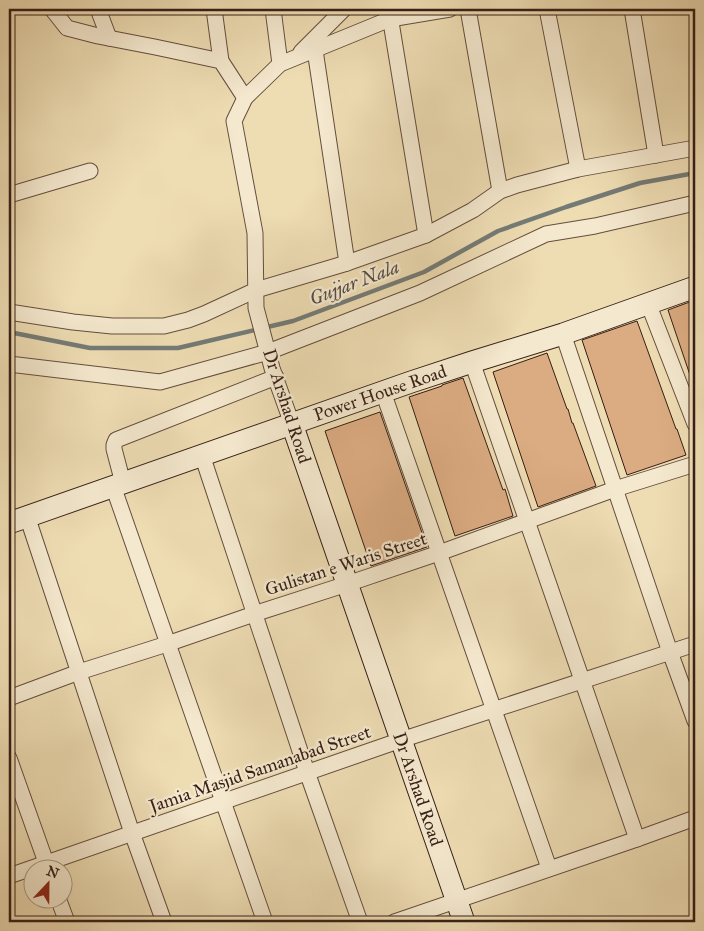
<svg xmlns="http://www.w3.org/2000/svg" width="704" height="931" viewBox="0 0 704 931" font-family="'IM FELL Great Primer',serif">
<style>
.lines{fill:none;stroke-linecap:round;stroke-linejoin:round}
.stream{stroke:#747b76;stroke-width:4.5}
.building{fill:#dbab81;stroke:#361f16}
.street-casing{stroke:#644e3d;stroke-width:17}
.secondary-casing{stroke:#361f16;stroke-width:23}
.street{stroke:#f4e8ce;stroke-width:15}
.secondary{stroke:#f4e8ce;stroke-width:21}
.labels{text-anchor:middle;stroke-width:4.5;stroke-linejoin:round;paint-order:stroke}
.street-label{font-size:18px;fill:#361f16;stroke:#f4e8ce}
.water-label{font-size:19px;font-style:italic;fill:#554d46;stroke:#f4e8ce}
</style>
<rect width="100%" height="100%" fill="#eedcb3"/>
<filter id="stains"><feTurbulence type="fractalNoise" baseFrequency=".004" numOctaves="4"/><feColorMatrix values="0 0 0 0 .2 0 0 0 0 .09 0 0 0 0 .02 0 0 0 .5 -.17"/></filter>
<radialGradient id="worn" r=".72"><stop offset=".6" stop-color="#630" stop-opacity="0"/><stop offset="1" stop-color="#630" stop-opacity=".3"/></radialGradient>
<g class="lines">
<polyline class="stream" points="9,332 90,348 178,348 293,321 424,272 498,231 566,207 640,183 695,173"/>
</g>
<g class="building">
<polygon points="695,300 695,384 693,384 668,310"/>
<polygon points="637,321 676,429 677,429 686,455 627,475 582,340"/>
<polygon points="547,353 567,409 568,409 572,423 573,423 596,486 538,507 493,372"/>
<polygon points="463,378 503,490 505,489 513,516 455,536 409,397 442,386 442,385"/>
<polygon points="380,412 427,547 371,566 325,431"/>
</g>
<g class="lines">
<g class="street-casing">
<g id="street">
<polyline points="52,9 67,28 98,36 155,47 221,61 245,98"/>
<polyline points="98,9 109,38"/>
<polyline points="214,9 221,61"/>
<polyline points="273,9 280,64"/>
<polyline points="468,9 500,191"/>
<polyline points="547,9 578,169"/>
<polyline points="632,9 656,155"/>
<polyline points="389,10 426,235"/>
<polyline points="315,50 347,263"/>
<polyline points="301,52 344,9"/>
<polyline points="9,195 90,171"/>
<polyline points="648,303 695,424"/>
<polyline points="9,312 73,322 112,326 164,326 188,320 204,314 256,290 347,263 426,235 473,210 500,191 517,185 578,169 695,148"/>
<polyline points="563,334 670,652 695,721"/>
<polyline points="472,362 637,839"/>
<polyline points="9,364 160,382 268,352 420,293 546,234 595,226 695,203"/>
<polyline points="383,392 549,868"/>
<polyline points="292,424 272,368 256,308 255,233 234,121 245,98 280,64 390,19 450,9"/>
<polyline points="202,455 307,772 360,922"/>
<polyline points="123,483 114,449 114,445 116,440 276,377"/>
<polyline points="113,486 265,922"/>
<polyline points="27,516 132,833 164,922"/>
<polyline points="9,698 79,672 167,644 254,614 347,584 439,553 615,489 695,464"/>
<polyline points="9,758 48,868"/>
<polyline points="9,876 401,740 695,644"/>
<polyline points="58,898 67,922"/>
<polyline points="394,922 637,839 695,818"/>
</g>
</g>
<g class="secondary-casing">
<g id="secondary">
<polyline points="292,424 464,922"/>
<polyline points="9,523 411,382 472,362 563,334 695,287"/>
</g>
</g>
<use href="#street" class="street"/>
<use href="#secondary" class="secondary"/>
</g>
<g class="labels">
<g class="street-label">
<text transform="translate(380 393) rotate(-19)" y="6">Power House Road</text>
<text transform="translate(287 406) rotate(72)" y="6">Dr Arshad Road</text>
<text transform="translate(346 564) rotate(-18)" y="6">Gulistan e Waris Street</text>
<text transform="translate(260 769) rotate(-19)" y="6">Jamia Masjid Samanabad Street</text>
<text transform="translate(418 789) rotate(71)" y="6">Dr Arshad Road</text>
</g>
<g class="water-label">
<text transform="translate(354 282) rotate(-21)" y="7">Gujjar Nala</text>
</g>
</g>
<rect width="704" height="931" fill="none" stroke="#eedcb3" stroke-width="30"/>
<rect x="10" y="10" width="684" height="911" fill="none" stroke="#361f16" stroke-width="2.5"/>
<rect x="15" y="15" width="674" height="901" fill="none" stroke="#361f16"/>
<g transform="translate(48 884) rotate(22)"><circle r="24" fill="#f4e8ce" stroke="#a89884"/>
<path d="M0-4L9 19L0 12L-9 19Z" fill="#8f2418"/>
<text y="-8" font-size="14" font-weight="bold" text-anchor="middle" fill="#361f16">N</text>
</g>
<rect width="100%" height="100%" filter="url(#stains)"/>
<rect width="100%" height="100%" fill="url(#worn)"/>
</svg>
